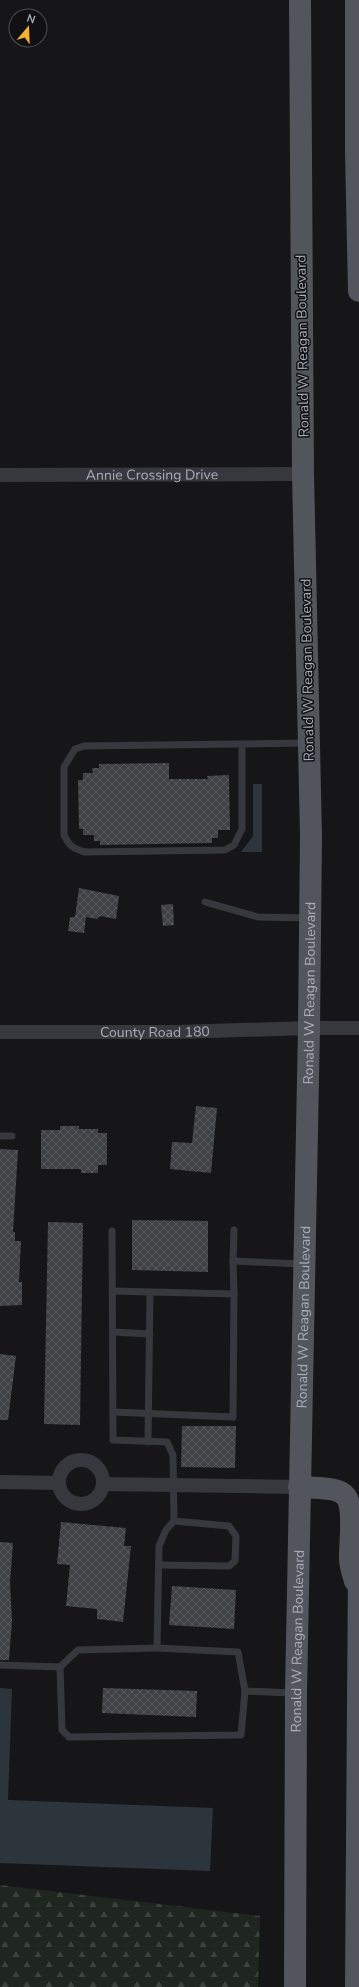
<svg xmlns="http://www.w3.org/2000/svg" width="359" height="1987" viewBox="0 0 359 1987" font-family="'Nunito Sans',sans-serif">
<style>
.forest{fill:url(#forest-firs)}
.water{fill:#2c353c}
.building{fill:url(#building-cross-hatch)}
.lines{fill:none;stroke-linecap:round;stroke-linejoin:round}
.service{stroke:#37383d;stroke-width:7}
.minor{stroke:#37383d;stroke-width:14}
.primary{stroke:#53555c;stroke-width:22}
.labels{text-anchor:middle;stroke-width:3;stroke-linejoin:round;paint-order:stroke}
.street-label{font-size:14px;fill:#a8adb8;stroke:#111113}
</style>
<defs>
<pattern id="forest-firs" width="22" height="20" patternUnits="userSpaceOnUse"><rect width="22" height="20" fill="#1e261f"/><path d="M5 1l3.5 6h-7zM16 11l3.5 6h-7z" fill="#3c433d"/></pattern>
<pattern id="building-cross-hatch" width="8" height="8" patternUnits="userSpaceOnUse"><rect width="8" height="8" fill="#404145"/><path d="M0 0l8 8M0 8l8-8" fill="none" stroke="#595a5e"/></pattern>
</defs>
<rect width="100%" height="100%" fill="#161618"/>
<polygon class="forest" points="0,1885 260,1916 258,1987 0,1987"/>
<g class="water">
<polygon points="253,784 262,784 262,852 241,852 253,836"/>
<polygon points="0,1688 12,1689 8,1800 213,1808 210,1871 0,1863"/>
</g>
<g class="building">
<polygon points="169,763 169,779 208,779 207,776 229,775 230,830 218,830 218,838 212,838 212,843 100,845 100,841 94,841 94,835 83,835 83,829 79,829 78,780 83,780 83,773 93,773 92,768 99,768 99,764"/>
<polygon points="79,888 119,896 116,919 100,916 97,919 86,917 84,933 68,931 70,917 75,917"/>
<polygon points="173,904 174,925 163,926 161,905"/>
<polygon points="196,1106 217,1108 211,1173 170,1169 172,1142 192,1143"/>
<polygon points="60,1126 79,1126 79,1129 98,1129 98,1133 107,1133 107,1165 98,1165 98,1173 81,1173 81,1169 41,1169 41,1130 60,1130"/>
<polygon points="0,1149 18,1150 13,1232 15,1232 15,1241 21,1241 19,1282 22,1282 22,1305 0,1306"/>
<polygon points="132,1220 208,1221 208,1272 132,1270"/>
<polygon points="48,1222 83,1223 80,1425 44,1424"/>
<polygon points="0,1354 16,1356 8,1420 0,1420"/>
<polygon points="182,1426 236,1426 235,1468 181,1467"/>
<polygon points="61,1522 126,1528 124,1546 131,1546 123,1622 97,1619 97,1609 66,1606 70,1565 57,1564"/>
<polygon points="0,1542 13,1543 10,1583 12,1621 9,1660 0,1660"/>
<polygon points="172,1586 236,1590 234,1629 169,1625"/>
<polygon points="103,1688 197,1691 196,1717 102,1713"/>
</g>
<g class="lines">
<g class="service">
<path d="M242,744v85l-8,16 -9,5 -140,2c-11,-3 -16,-6 -21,-17v-68l11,-18 9,-3 223,-3"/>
<polyline points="205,902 258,917 308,918"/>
<polyline points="0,1136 12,1136"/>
<polyline points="112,1231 113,1440 167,1442 173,1455 174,1521 166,1530 159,1546 157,1648 238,1652 245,1691 293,1693"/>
<polyline points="233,1261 234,1230"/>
<polyline points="113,1291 234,1294 233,1261 303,1264"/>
<polyline points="113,1332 150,1334"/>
<polyline points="113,1412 233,1417 234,1294"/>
<polyline points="148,1442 150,1292"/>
<polyline points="159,1565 229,1566 235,1561 236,1536 229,1526 174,1521"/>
<polyline points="0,1665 60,1667 78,1650 157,1648"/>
<polyline points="60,1667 62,1730 69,1737 241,1735 245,1691"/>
</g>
<g class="minor">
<path id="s1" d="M0,475l303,-1"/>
<path id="s2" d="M0,1032h177l132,-4h50"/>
<circle cx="81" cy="1482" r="22"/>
<polyline points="0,1482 58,1483"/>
<polyline points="103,1484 299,1487"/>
</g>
<g class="primary">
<polyline points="356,0 356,152 359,291"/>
<path d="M299,1487c11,1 34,0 43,6 15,9 7,51 8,66 0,7 3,15 5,22"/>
<path id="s3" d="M295,1987l1,-294 13,-665 2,-192 -8,-362 -3,-474"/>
<polyline points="356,1987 359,1564"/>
</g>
</g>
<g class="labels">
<g class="street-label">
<text transform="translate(302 346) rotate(-91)" y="5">Ronald W Reagan Boulevard</text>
<text dy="5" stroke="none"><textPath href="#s1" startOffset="152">Annie Crossing Drive</textPath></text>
<text transform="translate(307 670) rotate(-91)" y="5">Ronald W Reagan Boulevard</text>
<text dy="5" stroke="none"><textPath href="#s3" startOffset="994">Ronald W Reagan Boulevard</textPath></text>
<text dy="5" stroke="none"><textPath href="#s2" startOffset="155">County Road 180</textPath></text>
<text dy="5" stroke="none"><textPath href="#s3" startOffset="670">Ronald W Reagan Boulevard</textPath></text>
<text dy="5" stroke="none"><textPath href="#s3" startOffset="346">Ronald W Reagan Boulevard</textPath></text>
</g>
</g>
<g transform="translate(28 28) rotate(19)"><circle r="19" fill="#111113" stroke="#4d4f55"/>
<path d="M0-3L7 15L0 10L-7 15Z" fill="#f2b134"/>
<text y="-6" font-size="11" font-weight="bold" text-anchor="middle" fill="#a8adb8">N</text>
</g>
</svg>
